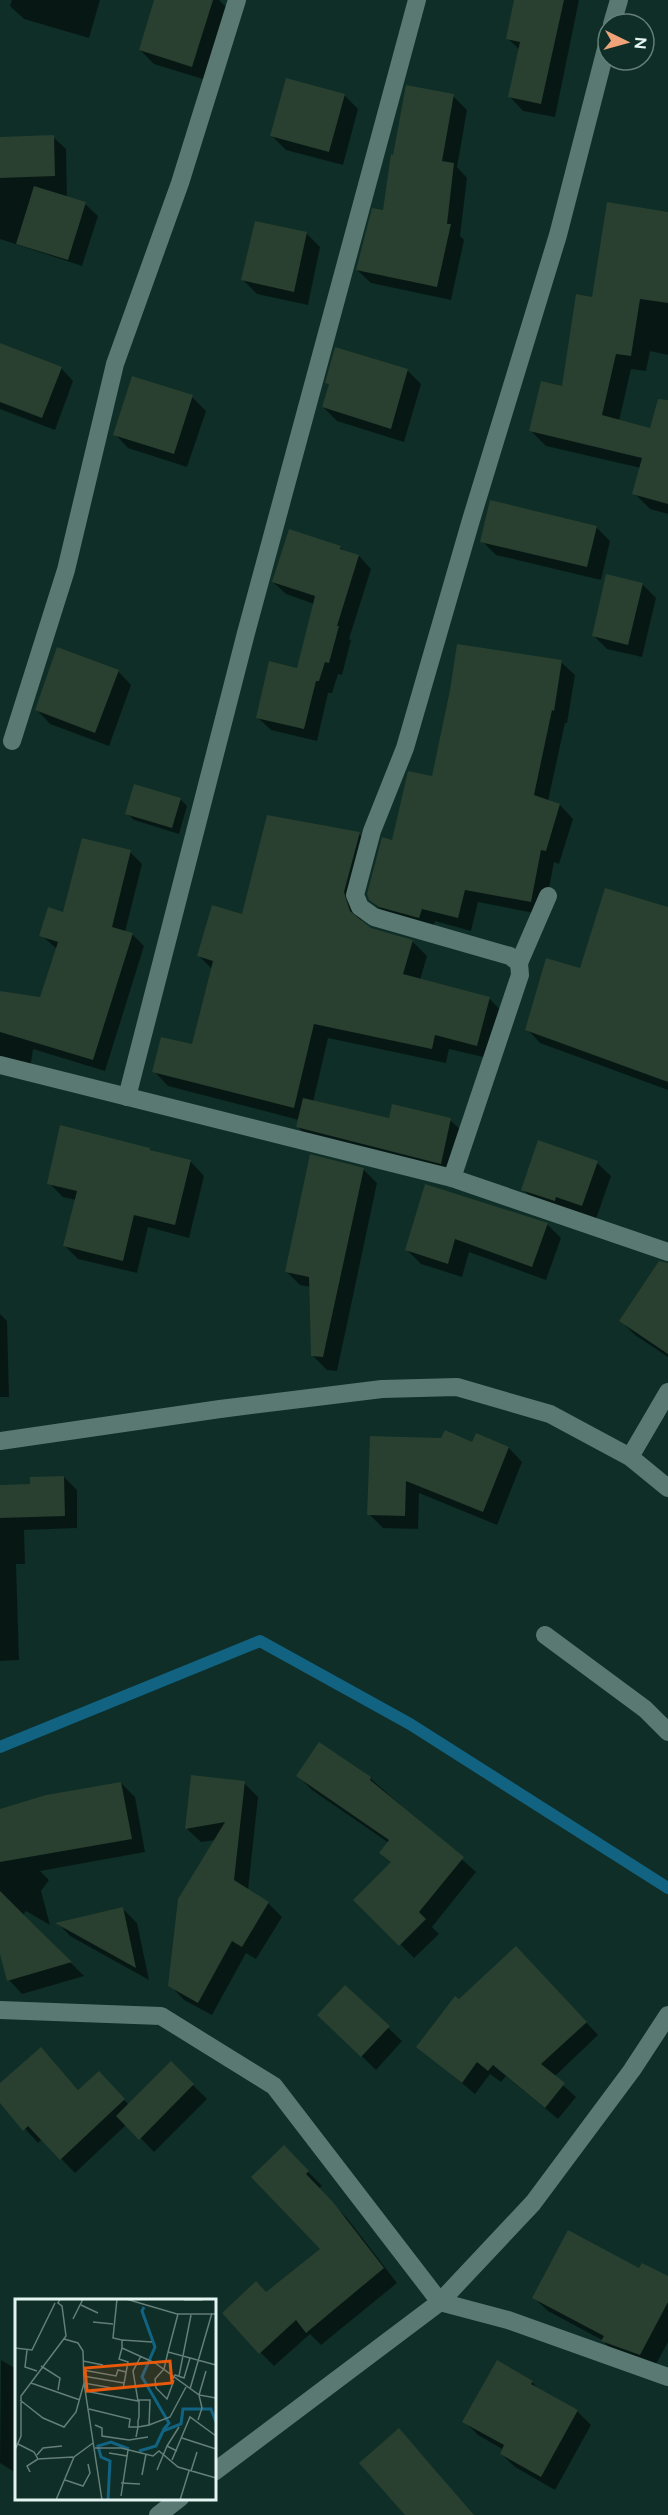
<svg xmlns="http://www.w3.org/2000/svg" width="668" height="2515" viewBox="0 0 668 2515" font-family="Figtree,sans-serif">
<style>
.shadow{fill:#0007}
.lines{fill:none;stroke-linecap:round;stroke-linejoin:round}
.stream{stroke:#126282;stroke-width:12}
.building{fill:#293f2f}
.minor{stroke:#597972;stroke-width:18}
.inset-river{fill:none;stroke:#126282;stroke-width:3}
.inset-road{fill:none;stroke:#647e78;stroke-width:1.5}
.view{fill:#e8590c;fill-opacity:0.15;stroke:#e8590c;stroke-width:3}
.inset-edge{fill:none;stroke:#e4f5f1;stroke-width:3}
</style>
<rect width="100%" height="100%" fill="#0e2e27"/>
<g class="shadow">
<polygon points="12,0 100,0 89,38 24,19 10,6"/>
<polygon points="155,0 219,0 228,9 206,80 154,64 140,50"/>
<polygon points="516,0 579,0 555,117 523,111 510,97 520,50 508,39"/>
<polygon points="344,95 358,109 343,165 286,150 272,136"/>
<polygon points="453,96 467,110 457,167 467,178 460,236 464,240 451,300 371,283 357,270 385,212"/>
<polygon points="53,137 66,149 67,198 85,204 98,216 82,266 0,239 0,138"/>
<polygon points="668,213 668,355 650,351 646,371 631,369 619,421 668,434 668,514 650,509 634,493 641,468 546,446 530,430 564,388 593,299"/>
<polygon points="306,233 320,247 308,305 257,294 243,280"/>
<polygon points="0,345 61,368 73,381 55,430 0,409"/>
<polygon points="407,370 421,384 404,442 337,421 323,407 330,385 327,382"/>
<polygon points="192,397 206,411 187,467 128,448 115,434"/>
<polygon points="596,527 610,541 601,580 496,555 482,541"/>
<polygon points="340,547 345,552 359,556 371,569 349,639 351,640 342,675 338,674 332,693 328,693 317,741 271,730 258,718 298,669 314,604 286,594 273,582"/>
<polygon points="642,584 656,598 642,657 607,649 593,635"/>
<polygon points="561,662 575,675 567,723 565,723 548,801 560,805 573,819 559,864 554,862 544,915 478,902 471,931 435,921 432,931 384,913 370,899 393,842 433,778"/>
<polygon points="118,671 131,685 109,746 50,724 37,710"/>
<polygon points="180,799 187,806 179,834 134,820 127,813"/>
<polygon points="359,834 374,848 358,908 363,924 370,929 412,941 427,956 420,980 489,998 503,1013 492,1059 449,1049 446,1063 328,1038 313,1102 390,1120 450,1120 462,1131 452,1174 309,1138 297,1126 299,1120 168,1086 154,1071 193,1046 212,969 199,956 244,916"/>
<polygon points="130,852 142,864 125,932 132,934 144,946 105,1071 33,1049 30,1069 0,1068 0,993 41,999 57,949 41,935"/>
<polygon points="668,909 668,1090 540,1043 527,1029 581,970"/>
<polygon points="150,1149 153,1152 191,1162 204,1176 189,1238 148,1227 137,1273 78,1259 65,1246 76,1200 63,1197 49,1183"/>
<polygon points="597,1163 611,1176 596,1219 536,1203 523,1189"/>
<polygon points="363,1169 377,1183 337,1371 327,1370 313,1356 311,1287 300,1285 286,1271"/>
<polygon points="426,1186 547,1224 561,1238 546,1280 469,1252 462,1277 421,1264 407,1250"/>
<polygon points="668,1284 668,1357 635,1335 621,1321"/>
<polygon points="0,1314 7,1321 9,1397 0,1397"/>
<polygon points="477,1435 509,1448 522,1462 497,1525 419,1493 418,1529 383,1528 369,1514 371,1437 473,1444"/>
<polygon points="64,1477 77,1490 77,1528 24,1530 25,1564 16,1564 19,1660 0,1661 0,1487 31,1486"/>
<polygon points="298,1776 370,1778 476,1872 432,1927 439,1934 414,1958 356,1900 392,1863 381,1853 389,1843 312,1790"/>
<polygon points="193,1777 244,1783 258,1797 248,1890 268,1903 282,1917 256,1959 246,1953 212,2015 184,2000 170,1985 216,1840 201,1842 187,1829"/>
<polygon points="121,1783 135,1797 145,1852 40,1871 49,1880 41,1891 50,1925 26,1911 23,1915 84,1976 22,1994 9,1980 0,1948 0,1811"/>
<polygon points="123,1909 137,1923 149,1980 70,1936 58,1923"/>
<polygon points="529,1961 598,2035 554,2077 576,2097 558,2119 506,2076 501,2082 490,2074 475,2094 418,2047 460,2001"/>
<polygon points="345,1987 402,2041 376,2070 333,2028"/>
<polygon points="54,2063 79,2091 112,2087 129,2105 171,2063 207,2099 154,2152 127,2124 75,2173 42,2139 38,2143 0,2101 0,2085"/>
<polygon points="284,2147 322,2186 318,2189 347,2218 397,2283 321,2345 310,2334 274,2366 260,2352 266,2293 323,2250"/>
<polygon points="640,2270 668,2278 668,2342 654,2368 617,2355 602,2340 548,2311 534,2298"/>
<polygon points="1,2360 16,2369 16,2473 0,2463"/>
<polygon points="532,2382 541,2392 577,2411 591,2425 555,2490 515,2467 501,2454 504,2450 478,2435 464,2421"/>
</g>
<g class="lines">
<polyline class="stream" points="0,1747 260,1641 410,1724 668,1888"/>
</g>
<g class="building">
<polygon points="154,0 213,0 192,67 139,50"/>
<polygon points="514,0 564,0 541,104 508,97 520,42 506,39"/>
<polygon points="286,78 345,94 329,152 270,136"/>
<polygon points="406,85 454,94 442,161 454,163 447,224 451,224 437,287 356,270 372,208 383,210 391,154 393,155"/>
<polygon points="54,135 55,176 0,178 0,137"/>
<polygon points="34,186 86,202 68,260 16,244"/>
<polygon points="607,202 668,212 668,303 640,299 631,356 616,354 602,415 650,428 658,399 668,400 668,504 632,494 642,458 529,431 541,381 562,386 576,294 592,297"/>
<polygon points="255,221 307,232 294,292 241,280"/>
<polygon points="0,343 62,367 42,418 0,402"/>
<polygon points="335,347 408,369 391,429 322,407 329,384 325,383"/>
<polygon points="132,376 193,395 174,454 113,435"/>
<polygon points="490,500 597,526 587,567 480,542"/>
<polygon points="289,529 341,546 340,549 359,555 337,626 339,626 329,663 325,662 319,681 316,681 304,729 256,718 269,661 297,668 315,596 272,582"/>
<polygon points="606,574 643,583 628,645 592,636"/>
<polygon points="457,644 562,660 554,711 552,710 534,795 560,804 546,851 541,850 531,902 465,890 458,918 422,909 419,918 379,907 369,900 367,894 382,837 392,840 408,771 432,776 450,690"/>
<polygon points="57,647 119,670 95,733 35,710"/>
<polygon points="134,784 181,798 172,828 125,814"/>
<polygon points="267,815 360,832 344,892 350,911 371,928 413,940 403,974 490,997 477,1046 435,1035 432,1049 314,1024 294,1108 152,1072 161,1037 192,1044 213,961 197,956 212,905 242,914"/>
<polygon points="82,838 131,850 112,927 133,933 93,1060 0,1032 0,991 40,997 58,942 39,936 48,907 63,912"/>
<polygon points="605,888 668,907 668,1082 525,1030 546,958 580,968"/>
<polygon points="303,1098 389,1118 392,1104 451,1118 441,1164 296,1127"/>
<polygon points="60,1125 150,1148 150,1150 191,1160 175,1225 134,1215 123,1261 63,1246 77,1191 47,1184"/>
<polygon points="538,1140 598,1161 582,1206 556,1197 555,1201 521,1190"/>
<polygon points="310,1154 364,1168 323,1357 311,1356 309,1277 285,1272"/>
<polygon points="425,1184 548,1223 532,1267 455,1239 448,1264 405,1250"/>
<polygon points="659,1261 668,1263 668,1354 619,1321"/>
<polygon points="445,1430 472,1442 476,1433 509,1447 483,1512 406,1481 405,1516 367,1515 370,1436 441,1438"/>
<polygon points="64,1476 65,1516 0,1518 0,1485 30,1484 30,1477"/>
<polygon points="319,1742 371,1777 370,1780 464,1857 419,1912 426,1919 399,1946 353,1900 391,1862 379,1853 389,1840 296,1776"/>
<polygon points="191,1775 245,1781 234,1880 269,1902 242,1947 232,1941 198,2003 168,1986 178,1899 225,1822 185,1829"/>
<polygon points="121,1782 132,1839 0,1862 0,1809 46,1795"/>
<polygon points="0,1891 36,1927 72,1962 7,1981 0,1954"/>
<polygon points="123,1907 136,1968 55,1923"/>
<polygon points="516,1946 587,2022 541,2064 565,2083 545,2108 493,2065 488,2071 477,2062 462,2083 416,2047 455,1996 459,1999"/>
<polygon points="345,1985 390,2026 361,2057 317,2015"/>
<polygon points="41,2047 78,2090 99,2071 125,2099 60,2160 28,2126 23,2131 0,2103 0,2083"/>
<polygon points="171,2061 194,2084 139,2140 116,2116"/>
<polygon points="284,2145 309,2171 306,2174 333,2202 384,2268 306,2333 296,2320 259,2354 222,2313 256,2281 266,2292 320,2249 251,2177"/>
<polygon points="568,2230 639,2268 642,2263 668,2276 668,2302 640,2355 601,2341 604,2336 532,2298"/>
<polygon points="497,2360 533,2381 531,2384 578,2410 541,2477 500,2454 504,2445 462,2422"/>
<polygon points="399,2428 434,2469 474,2515 405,2515 359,2463"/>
</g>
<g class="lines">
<g class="minor">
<polyline points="612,24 619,0"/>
<polyline points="12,741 66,570 115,364 180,183 237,0"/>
<polyline points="519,963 548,896"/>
<polyline points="0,1065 452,1178 668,1252"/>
<polyline points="127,1097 246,633 417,0"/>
<polyline points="452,1178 520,975 519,963 510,956 374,917 360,907 355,895 372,831 405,748 471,520 558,235 608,41"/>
<polyline points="0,1441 220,1409 382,1389 457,1387 550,1414 630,1457 668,1488"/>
<polyline points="630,1457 668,1392"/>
<polyline points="545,1635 645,1709 668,1732"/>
<polyline points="0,2010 161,2016 274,2086 440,2302 508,2320 668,2377"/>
<polyline points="214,2472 440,2302 533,2203 632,2070 668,2015"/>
<polyline points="158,2515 180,2498"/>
</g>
</g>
<g transform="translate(15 2299)">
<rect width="201" height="201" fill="#0e2e27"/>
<path class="inset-river" d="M129,8l-2,4 13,36 -13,30 27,46 -6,7M124,152l17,-5 7,-15 18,-7 2,-15h28l5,13M93,201l2,-39 -9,-4 -3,-11 13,-4 18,7"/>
<path class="inset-road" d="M102,0l-4,39 9,2v8l33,15 44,32 3,13 -4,12M111,0l51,15h39M169,1h19M66,6l17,8M163,15l-10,38 48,13M58,20l10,-20M78,23l20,2M49,40l14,4 5,8 1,32 18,117M107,41l30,2M0,49l17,2 23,-47M107,49l-3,11 9,3 -5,27M12,51l-2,17 12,4M153,53l-4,17 -9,10 1,9 11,11 7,-19M68,62l20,4M26,67l19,12 -2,12M68,71l33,6 2,-6 8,2M191,72l-7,24 17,3M68,77l41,7M164,77l12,-61M158,80l2,-4 9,3 6,-20M16,84l49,17M175,90l22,-76M70,92l53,10 -5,-30 8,-15M5,101l23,18 21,9 12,-15 8,-29 28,5M74,110l41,10 -1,8h9l11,-2 1,-25h-11v17l-1,4v6l-2,10M80,126l7,3v8l27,4 19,-3M134,126l21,-8 16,-30M167,139l34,11M3,145l16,8 4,7 35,-2M152,147l12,-19M80,149h26l32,8 6,-5 19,16 38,11M0,151l6,-14v-40l45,-60 -4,-30 -4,-3 2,-4M94,154l18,3M22,156l6,-7 19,-2M157,161l18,-43 26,19M142,171l10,-24 10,5M176,172l6,-19M15,173l-3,-6 11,-7M127,176l4,-21M50,181l18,6 7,-13 -2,-9M106,184l19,1M106,197l7,-46M41,201l18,-43 19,-14M165,201l9,-29"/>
<path class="view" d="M155,62l2,22 -85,8 -2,-23z"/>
<rect width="201" height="201" class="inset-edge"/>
</g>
<g transform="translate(626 42) rotate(95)"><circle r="28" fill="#0e2e27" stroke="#647e78" stroke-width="1.5"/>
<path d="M0-4.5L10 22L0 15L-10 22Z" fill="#f0a279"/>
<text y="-9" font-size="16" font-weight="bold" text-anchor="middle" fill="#e4f5f1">N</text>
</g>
</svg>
